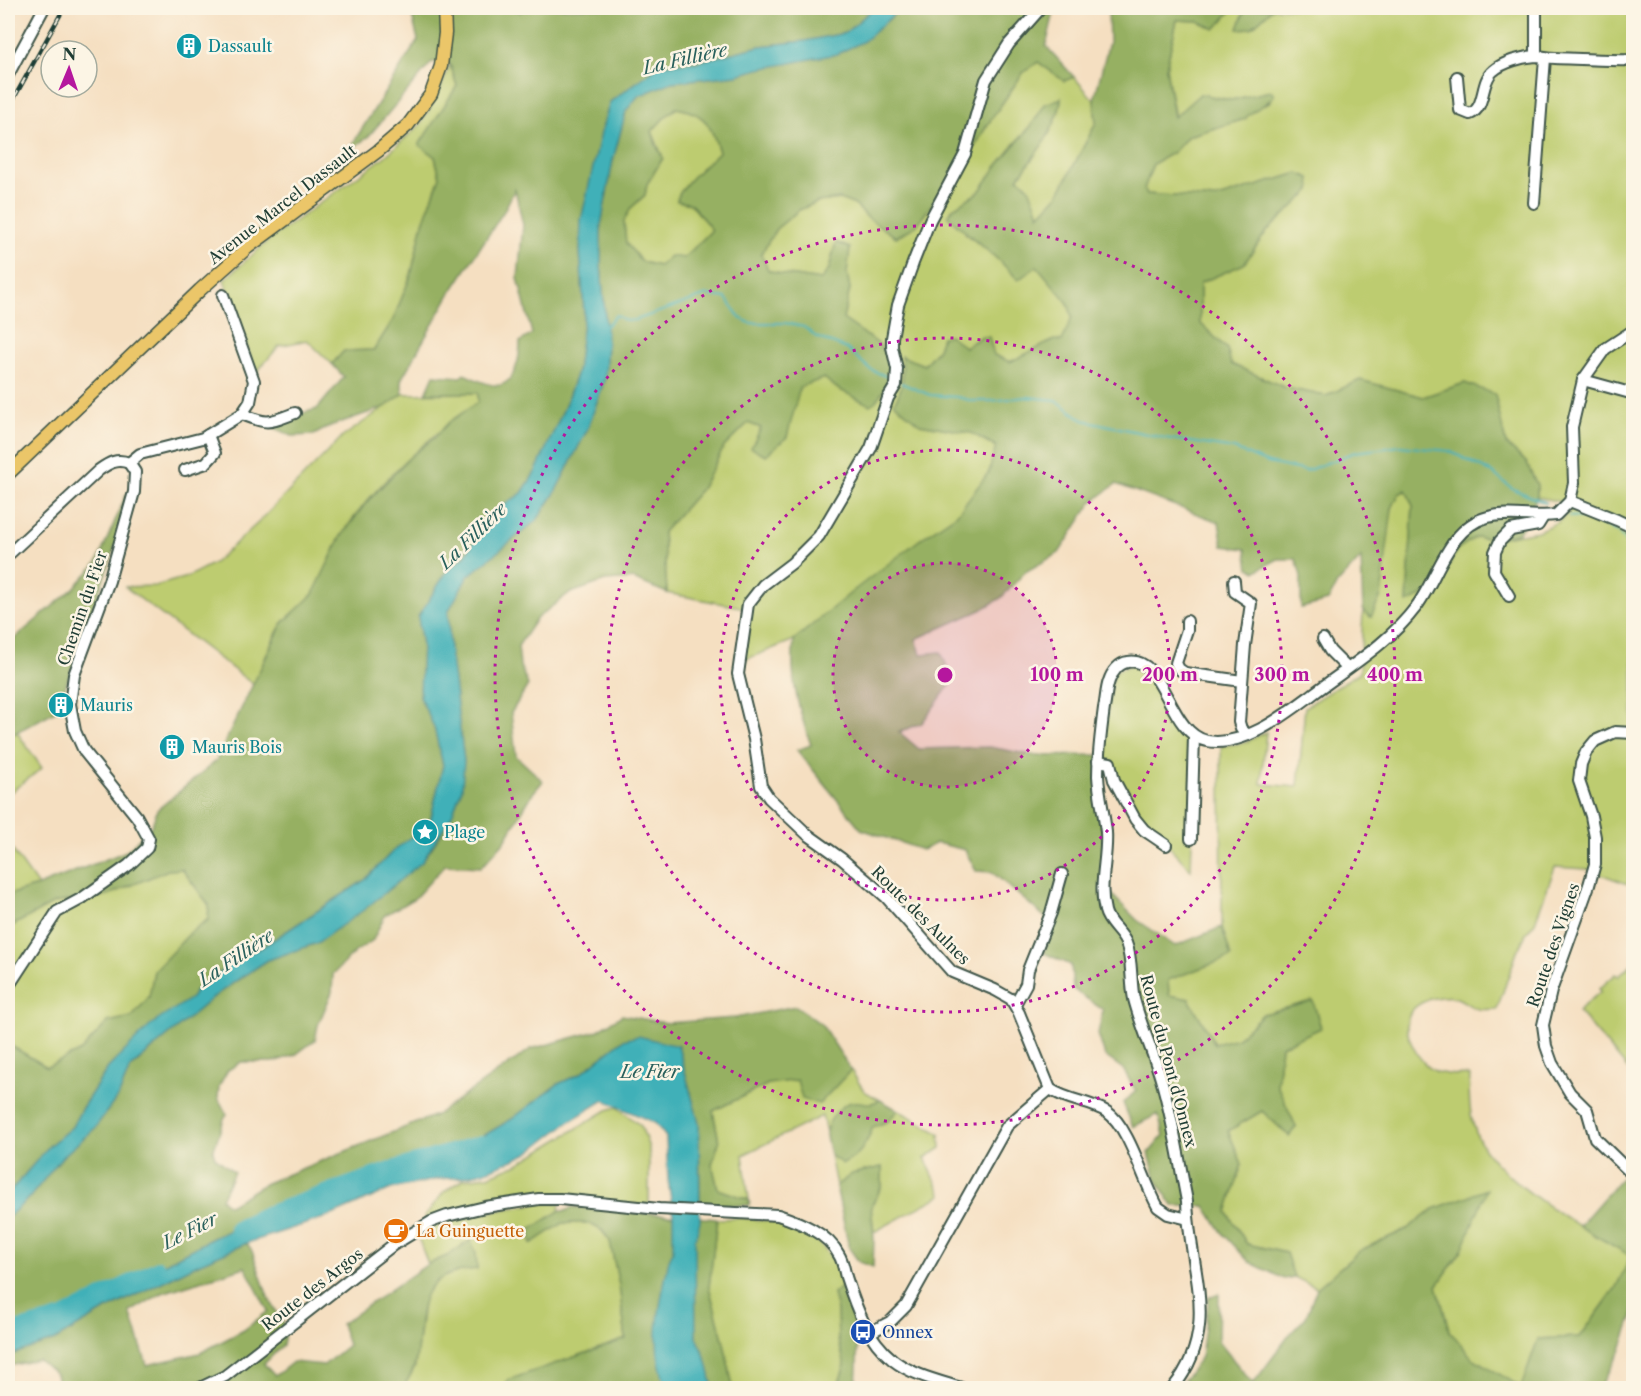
<svg xmlns="http://www.w3.org/2000/svg" width="1641" height="1396" viewBox="0 0 1641 1396" font-family="'Libre Caslon Text',serif">
<style>
.green{fill:#bdcc6f;stroke:#6e8452;stroke-width:1.5}
.forest{fill:#96b062;stroke:#5a764b;stroke-width:1.5;fill-rule:evenodd}
.water{fill:#3fb0b8;stroke:#2f7676;stroke-width:1.5}
.lines{fill:none;stroke-linecap:round;stroke-linejoin:round}
.stream{stroke:#3fb0b8;stroke-width:2}
.river{stroke:#3fb0b8;stroke-width:14}
.minor-casing{stroke:#3f5549;stroke-width:14}
.major-casing{stroke:#3f5549;stroke-width:15}
.minor{stroke:#fff;stroke-width:10}
.major{stroke:#ebc669;stroke-width:12}
.rail-casing{stroke:#1f3d34;stroke-width:4.5}
.rail{stroke:#fcf5e5;stroke-width:2;stroke-dasharray:7;stroke-linecap:butt}
.ring{fill:none;stroke:#b5179e;stroke-width:3;stroke-dasharray:3 6}
.labels{text-anchor:middle;stroke-width:5;stroke-linejoin:round;paint-order:stroke}
.culture-label{font-size:16px;fill:#0d838f;stroke:#fcf5e5;text-anchor:start}
.street-label{font-size:16px;fill:#1f3d34;stroke:#fcf5e5}
.food-label{font-size:16px;fill:#c56008;stroke:#fcf5e5;text-anchor:start}
.transit-label{font-size:16px;fill:#164399;stroke:#fcf5e5;text-anchor:start}
.water-label{font-size:18px;font-style:italic;fill:#29605c;stroke:#fcf5e5}
.centre{fill:#b5179e;stroke:#fcf5e5;stroke-width:3}
.ring-label{font-size:18px;text-anchor:middle;font-weight:bold;fill:#b5179e;stroke:#fcf5e5;stroke-width:5;stroke-linejoin:round;paint-order:stroke}
</style>
<rect width="100%" height="100%" fill="#fcf5e5"/>
<filter id="ink" filterUnits="userSpaceOnUse"><feTurbulence type="fractalNoise" baseFrequency=".0167" numOctaves="2"/><feDisplacementMap in="SourceGraphic" scale="12" xChannelSelector="R" yChannelSelector="G"/><feConvolveMatrix kernelMatrix="1 2 1 2 8 2 1 2 1" color-interpolation-filters="sRGB"/></filter>
<filter id="wash" filterUnits="userSpaceOnUse"><feTurbulence type="fractalNoise" baseFrequency=".008" numOctaves="4" result="noise"/><feDisplacementMap in="SourceGraphic" scale="24" xChannelSelector="R" yChannelSelector="G"/><feGaussianBlur stdDeviation="1.35" result="paint"/><feColorMatrix in="noise" values="0 0 0 0 0 0 0 0 0 0 0 0 0 0 0 0 0 1.4 0 .05"/><feComposite in="paint" operator="in"/></filter>
<g filter="url(#wash)">
<rect width="100%" height="100%" fill="#f5dfc1"/>
<g class="green">
<path d="M1234,8h11l-6,21 12,-1 22,-20h360v878l-46,-17 -32,-2 -20,55 -8,10 -10,20 -20,57c-6,0 -14,1 -19,0 -17,-5 -15,-15 -38,-12 -10,1 -26,7 -31,18 -8,18 11,51 28,57 10,3 22,3 33,4 -2,21 -1,40 7,59 15,43 114,99 155,121l-17,33 -35,48 -42,2 -17,49 -49,-30 -23,-28 -12,-44 25,-36 -28,-41 -27,20 -46,21 -44,38 -23,-11 -9,-24 -38,-9 -20,-32 15,-48 -14,-33 34,-20 27,25 7,-9 -19,-42 4,-39 40,-19 -9,-26 -49,13 -25,24 -23,6 -26,-45 -20,-4 -1,-15 63,-23 -9,-30 -1,-181 23,-3 22,-11 -5,52 37,3 7,-80 55,-35 3,-61 8,6 21,-109 7,-14 7,-4 7,16 -6,96 32,-14 18,-39 19,-12 16,2 46,-8 20,-9 17,-17 -38,-8v-12l-11,-23 -20,-18 -41,-61 -42,14 -63,-17 -34,16 -40,-8 -55,-24 -4,-15 -27,-26v-40l44,-19 22,-32 45,-42 -13,-17 -84,26 -67,-5 -3,-5 9,-25 21,-12 14,-16 57,-17 6,-8 19,-9 1,-11 -40,9 -31,-6 -25,24 -9,-50 11,-48 21,1 17,8z"/>
<path d="M1038,62l26,19 10,-4 20,23 2,23 -38,72 -19,21 -4,-13 -17,-25c15,-20 43,-55 43,-80l-30,28 -18,20 -34,46 -26,16 13,26 40,31 12,15 19,-14c10,11 37,36 35,52 -1,8 -7,17 -10,24l-8,-1 -44,21 -16,-7 -13,-18 -16,10 -23,-10 -4,12 -14,16 -23,-8c3,17 3,31 -7,46l26,21 51,9 25,14 -7,26 -32,41 -35,24 -128,102 -50,20 7,-51 -84,-16 -4,-61 38,-43 23,-42 24,-24 13,5 33,-24 6,-17 24,-9 14,11 42,-44 -37,-26 7,-30 -3,-16 3,-25 -14,-5 -7,26 -8,11 -40,-6 -13,-4 -7,-16 15,-25 23,-19 19,-8 22,-3 15,6 13,13 48,8 61,-83 9,-16 37,-54z"/>
<polygon points="450,64 457,86 420,144 435,157 440,177 423,223 411,275 393,320 374,350 344,351 332,364 307,340 279,346 256,373 224,280 270,239 383,158 421,124 440,90"/>
<path d="M677,108c28,4 35,19 42,44 -11,11 -40,34 -42,49l14,3 21,26 -28,28 -25,8 -17,-4 -17,-19 -1,-22 7,-13 14,-13 2,-11 16,-26 -11,-27 13,-14z"/>
<path d="M478,393v10c-48,32 -105,83 -137,133 -11,18 -16,41 -28,58 -8,11 -21,18 -30,29 -10,12 -22,46 -29,62l-129,-98 30,-1 32,-9 27,-14 46,-42 81,-83 62,-44z"/>
<polygon points="1139,663 1195,745 1191,870 1162,839 1141,825 1109,771 1098,771 1114,671"/>
<polygon points="17,732 42,768 8,794 8,737"/>
<polygon points="8,844 38,886 8,895"/>
<polygon points="182,869 209,905 208,919 191,932 154,971 149,997 132,1017 108,1022 81,1051 47,1067 8,1044 8,928 54,903 108,895 168,870"/>
<polygon points="1633,963 1633,1075 1578,1011 1601,991 1599,989 1616,974 1618,976"/>
<polygon points="851,1070 864,1091 880,1100 869,1105 852,1102 832,1121 826,1132 822,1116 743,1155 749,1200 718,1189 712,1164 719,1142 713,1111 768,1084 798,1080 819,1104"/>
<polygon points="617,1107 641,1126 649,1148 649,1206 613,1203 587,1196 560,1194 427,1219 425,1216 444,1192 464,1179 488,1176 518,1164 607,1110"/>
<polygon points="898,1110 940,1134 941,1148 925,1158 942,1195 874,1232 871,1206 882,1186 882,1167 852,1174 836,1186 830,1155 843,1164 867,1141 873,1127 888,1121"/>
<polygon points="539,1203 560,1203 559,1211 531,1243 563,1223 588,1223 601,1230 610,1241 619,1285 626,1339 509,1380 503,1388 403,1388 415,1367 424,1295 440,1278 460,1271 477,1269 471,1240 447,1256 428,1264 417,1235 442,1223 468,1216"/>
<path d="M741,1218c37,3 77,9 94,47 3,7 7,14 6,22l-8,7 4,15 1,30 7,26 -6,18 1,5h-107l-9,-45 -15,-56 8,-68z"/>
</g>
<g class="forest">
<path d="M410,8h103l7,4 5,-4h349l-29,25 -40,8 -45,5 -63,16 -37,3 -50,37 -9,30 -21,118 4,63 -7,59 -12,34 -29,65 -14,22 -28,19 -30,45 -17,14 -29,46 4,28 -2,52 14,30 9,38 -13,57 -38,30 -27,28 -104,68c-21,8 -57,32 -70,50l-61,49 -22,21 -26,40 -10,19 -22,18 -42,49v-150l39,23 34,-16 27,-29 24,-5 17,-20 5,-26 37,-39 17,-12 1,-15 -27,-36 -14,1 -60,25 -54,8 -46,25v-33l30,-9 89,-35 25,-26 5,-15 59,-49 66,-137 31,-30 28,-57 24,-33 45,-47 25,-20 14,-15 29,-20v-9h-52l8,-18 27,2 3,-3c21,9 40,22 51,-4 4,-10 5,-17 5,-28l12,-8 -14,-56 5,-53 -8,-36 -11,22 -54,83 -49,86 2,14 -18,13 -55,19 -16,9 -22,1 -27,-12 52,-15 27,-32 -12,-13 12,-13 30,-1 19,-30 18,-45 12,-52 17,-46 -5,-20 -16,-12 38,-59 -7,-22 -18,-2 -64,75 -20,14 70,-111z"/>
<path d="M901,8h154l-9,38 28,31 -10,4 -26,-19 -15,11 -37,54 -9,16 -61,83 -20,11 -28,-19 -13,-13 -15,-6 -22,3 -19,8 -23,19 -15,25 7,16 13,4 40,6 8,-11 7,-27 14,6 -3,25 3,16 -7,30 37,26 10,20 -3,20 -11,16 -6,4 -32,-16 -14,-11 -24,9 -13,50 -21,18 -15,-7 10,-20 -13,-5 -24,24 -23,42 -38,43 4,61 -34,-14 -28,2 -37,13 -32,25 -18,27 2,20 8,19 -17,28 5,43 27,25 -10,12 -29,49 -23,25 -36,-2 -30,33 -30,17 -12,25 -18,12 -22,22 -1,18 -14,33 -3,15 -20,15 -22,7h-32l-13,8 -9,16 -1,12 9,17 -3,4 -11,32 2,6 19,15 -13,27 8,6 37,-22 170,-68 95,-66 66,-18 25,-16 44,8 69,-5 61,-12 26,19 29,45 -32,34 -17,-5 -5,-19 -29,4 -55,27 6,31 -7,22 6,25 31,11 1,5 -50,2 -1,-84 -21,-77 -55,-6 -43,34 -22,10 -46,35 -56,33 -64,17 -129,46 -50,23 -150,79 -55,18v-118l22,-20 32,-40 32,-28 25,-34 11,-26 41,-36 45,-38 52,-35 49,-17 105,-81 17,-25 6,-11 19,-65 -14,-111 -2,-38 20,-36 69,-56 16,-24 35,-68 17,-50 2,-36 -6,-77v-40l12,-65 13,-49 12,-15 34,-14 65,-7 22,-6 127,-47zM676,108c29,4 36,18 43,44 -12,12 -40,34 -42,49l14,3 21,26 -28,28 -14,-2 -11,10 -17,-4 -16,-19 -2,-22 7,-13 14,-13 2,-11 16,-26 -7,-13 -4,-14 13,-14z"/>
<path d="M1108,8h126l-19,21 -17,-8 -21,-1 -11,48 8,49 26,-23 31,6 40,-9 3,4c-7,12 -20,12 -29,24l-57,17 -14,16 -21,12 -9,25 3,5 67,5 84,-26 12,5 1,12 -45,42 -22,32 -44,19v40l27,26 4,15 55,24 40,8 34,-16 63,17 42,-14 30,11 11,50 20,18 11,23v12l-19,36 -26,6 -16,-2 -19,12 -18,39 -32,15 6,-97 -7,-16 -7,4 -7,14 -11,88 -10,21 -8,-6 -2,-53 -24,26 -9,17 -27,7v-32l-5,-17h-18l-22,12 -7,-3 -3,-19 -23,-3 -4,-24 -103,-38 -24,18 -33,51 -34,19 -24,26 -20,12 -65,29 5,15 20,-2 12,29 -31,42 -23,9 20,17 71,-2 47,9 61,-1 8,134 31,31 38,26 47,-19 9,30 -63,23 1,15 20,4 26,45 23,-6 25,-24 50,-13 8,27 -40,18 -4,39 19,42 -7,9 -27,-25 -34,20 14,33 -15,48 20,32 39,9 8,24 -10,2 -35,-17 -27,-30 -17,-26h-32l-17,-26 -7,-27 15,-18 -6,-21 -25,13 -10,-24 13,-12 -13,-22 -18,-13 -7,-22 5,-24 -30,-21 -2,-24 -27,-12 10,-28 -62,-53 -16,-1 -11,-21 -28,-7 -15,7 -61,-21 -64,-79 14,-5c-12,-34 -22,-68 -17,-105l59,-49 69,-53 35,-24 32,-42 7,-26 -25,-13 -51,-9 -26,-21c10,-15 10,-29 7,-47l23,9 14,-16 4,-12 7,-2 16,12 16,-10h8l5,18 16,7 44,-22 8,1 10,-24 -4,-14 -31,-37 -19,14c-20,-24 -47,-41 -70,-64l5,-8 26,-16 18,-26 34,-40 14,-22 16,-6c-2,29 -26,57 -43,80 13,6 17,25 21,37l19,-20 38,-72 -2,-23 15,-58z"/>
<polygon points="1243,8 1273,8 1251,28 1238,29 1245,9"/>
<polygon points="126,495 132,499 57,710 8,737 8,644 74,588 97,563"/>
<path d="M880,1100l18,10 -10,11 -15,6c-8,19 -12,28 -30,37l-13,-9c-1,-7 -5,-17 -4,-24 3,-11 14,-27 26,-29 12,-2 13,5 28,-2z"/>
<polygon points="882,1167 882,1186 871,1207 874,1238 873,1267 859,1262 849,1248 836,1186 852,1174"/>
<polygon points="1621,1178 1633,1187 1633,1316 1620,1352 1599,1388 1178,1388 1201,1357 1209,1297 1219,1293 1218,1341 1253,1384 1290,1334 1306,1317 1317,1288 1361,1250 1407,1229 1434,1209 1487,1189 1462,1250 1437,1286 1449,1330 1472,1358 1521,1387 1538,1339 1580,1337 1615,1289 1631,1256 1579,1226"/>
<polygon points="572,1207 717,1219 709,1287 724,1343 733,1388 504,1388 508,1380 626,1339 619,1285 610,1241 602,1230 588,1223 563,1223 531,1244 530,1230 559,1211 566,1211"/>
<path d="M471,1240l5,13 1,16c-68,5 -52,45 -62,95 -2,8 -8,17 -12,24h-344l-3,-14 -18,-14 -30,6v-10l47,-16 49,-29 94,-47 49,-21 5,8 16,46 18,31 -3,17 -19,19 11,12 18,-14 31,3 24,-20 -7,-21 87,-60 19,-8zM245,1267l23,44 -24,19 -44,23 -53,12 -17,-53 32,-19z"/>
<path d="M841,1287c22,24 16,71 15,101h-16l-1,-5 6,-18 -7,-26 -1,-30 -4,-15z"/>
</g>
<g class="water">
<polygon points="874,8 901,8 864,41 837,54 759,69 737,75 672,82 638,96 626,111 613,160 601,225 601,265 607,341 605,378 588,428 553,496 537,520 468,576 448,612 450,650 464,761 462,788 452,815 422,862 365,909 317,943 268,960 240,978 216,995 130,1068 119,1095 94,1129 62,1157 30,1197 8,1217 8,1194 50,1145 72,1127 82,1108 108,1068 152,1024 191,998 197,989 244,955 261,948 365,880 392,852 430,822 443,765 434,727 420,697 422,645 418,617 447,571 464,557 494,512 522,493 536,471 565,406 577,372 584,313 580,250 581,220 601,132 610,102 660,65 697,62 760,46 805,41 845,33"/>
<path d="M638,1036l40,10 21,77 1,98 -5,19 1,94 11,28 6,26h-46c-19,-44 -7,-83 2,-128l4,-9v-37l-5,-35 -2,-42 -11,-14 -51,-23 -34,21 -42,32 -15,7 -30,12 -20,5 -24,2 -48,10 -61,27 -83,27 -49,21 -94,47 -49,29 -47,16v-21l55,-18 150,-79 50,-23 129,-46 64,-17 56,-33 46,-35 22,-10 43,-34z"/>
</g>
<g class="lines">
<g class="stream">
<polyline points="604,328 616,315 626,321 636,320 707,295 726,298 740,318 750,323 785,323 804,327 816,337 847,349 871,370 888,377"/>
<polyline points="901,383 930,395 957,397 973,401 991,401 1026,397 1056,400 1083,420 1165,438 1234,449 1268,463 1306,471 1355,452 1379,449 1400,446 1449,451 1491,472 1513,489 1546,503"/>
<path d="M1569,516c17,2 36,6 50,18 5,5 10,13 15,19"/>
</g>
<g class="river">
<polyline points="236,1227 263,1214 392,1168 481,1142"/>
<polyline points="8,1331 63,1316 158,1267"/>
</g>
</g>
</g>
<g filter="url(#ink)">
<g class="lines">
<g class="minor-casing">
<g id="minor">
<polyline points="1536,56 1536,8"/>
<polyline points="8,75 44,8"/>
<path d="M1457,77l3,33 10,4c16,-6 10,-32 23,-43 10,-9 29,-14 43,-15 6,0 12,2 19,2 26,1 52,3 79,2"/>
<polyline points="1534,203 1545,58"/>
<polyline points="1583,380 1634,394"/>
<path d="M242,414c26,11 27,9 53,-1"/>
<polyline points="129,463 140,454 203,438 242,414 250,402 254,381 223,295"/>
<polyline points="185,470 206,463 215,453 208,435"/>
<polyline points="1570,501 1617,520 1634,528"/>
<path d="M8,555l91,-85c10,-7 18,-12 30,-7"/>
<polyline points="1234,581 1235,592 1251,603 1245,645 1239,722 1241,729 1248,735"/>
<polyline points="1509,596 1494,571 1495,552 1500,541 1511,530 1538,525 1543,517"/>
<polyline points="1187,621 1187,630 1176,663 1179,669 1185,673 1242,681"/>
<polyline points="1323,639 1330,651 1347,668"/>
<polyline points="1634,733 1615,732 1595,741 1586,752 1581,764 1579,781 1591,816 1595,837 1595,864 1589,885 1551,991 1543,1025 1546,1046 1552,1063 1570,1093 1587,1110 1595,1138 1634,1176"/>
<polyline points="1098,761 1110,763 1114,780 1135,819 1144,830 1166,845"/>
<polyline points="1191,839 1194,736"/>
<polyline points="8,987 57,912 81,899 129,865 147,848 149,839 137,817 84,751 75,731 70,704 74,675 109,581 134,492 135,472 129,463"/>
<polyline points="1015,1004 1026,984 1028,970 1051,913 1062,874"/>
<path d="M1050,1089c17,12 40,12 57,23 22,14 37,71 51,95l10,7 20,5"/>
<polyline points="869,1333 890,1322 906,1306 1007,1126 1050,1089 1019,1013 1011,999 995,990 952,972 886,897 842,859 807,834 769,798 761,786 754,739 738,674 748,604 763,585 792,563 819,536 871,448 888,398 896,385 897,369 892,347 892,338 898,305 913,263 930,220 965,154 986,80 1009,44 1041,8"/>
<path d="M200,1388l25,-12 168,-131 38,-23 16,-6 38,-9 54,-8h21l99,10 119,6c21,7 50,18 61,40 4,6 5,15 7,22 10,31 21,62 47,83 19,15 46,21 68,28"/>
<path d="M1173,1388c49,-61 16,-118 14,-187 -8,-40 -14,-82 -26,-122 -8,-27 -20,-53 -27,-80 -4,-18 -1,-39 -8,-56 -5,-12 -18,-19 -21,-32 -7,-27 3,-53 1,-79 -2,-19 -7,-37 -8,-56 0,-23 3,-45 6,-68 2,-9 2,-19 5,-27 3,-9 10,-18 19,-19 36,-7 40,71 79,79 36,7 79,-27 106,-47 36,-27 76,-51 103,-87 22,-29 32,-80 72,-90 22,-6 46,1 68,-2l14,-14 4,-18 -2,-56 11,-47 22,-31 29,-19"/>
</g>
</g>
<g class="major-casing">
<polyline id="major" points="8,474 200,290 247,248 378,151 408,125 431,94 441,66 445,33 444,8"/>
</g>
<use href="#minor" class="minor"/>
<use href="#major" class="major"/>
<g class="rail-casing">
<polyline id="rail" points="8,109 64,8"/>
</g>
<use href="#rail" class="rail"/>
</g>
</g>
<circle cx="945" cy="675" r="112" fill="#b5179e" fill-opacity=".12"/>
<g class="ring">
<circle cx="945" cy="675" r="112"/>
<circle cx="945" cy="675" r="225"/>
<circle cx="945" cy="675" r="337"/>
<circle cx="945" cy="675" r="450"/>
</g>
<defs>
<g id="building-disc" transform="scale(1.35)"><circle r="9.5" fill="#0f9aa8" stroke="#fcf5e5"/><path d="M-4-6H4V6H1V3H-1V6H-4ZM-2.5-4.3h1.7v1.8h-1.7ZM.8-4.3h1.7v1.8H.8ZM-2.5-1h1.7V.8h-1.7ZM.8-1h1.7V.8H.8Z" fill="#fff"/></g>
<g id="sight-disc" transform="scale(1.35)"><circle r="9.5" fill="#0f9aa8" stroke="#fcf5e5"/><path d="M0-6L1.8-2.2L6-1.7L2.9 1.2L3.7 5.4L0 3.3L-3.7 5.4L-2.9 1.2L-6-1.7L-1.8-2.2Z" fill="#fff"/></g>
<g id="cafe-disc" transform="scale(1.35)"><circle r="9.5" fill="#e8710a" stroke="#fcf5e5"/><path d="M-5.5-4.5H6V0H3Q3 3.5 0 3.5H-2.5Q-5.5 3.5-5.5 0ZM3-3.2v2h1.7v-2ZM-6 4.5H4V6H-6Z" fill="#fff"/></g>
<g id="bus-disc" transform="scale(1.35)"><circle r="9.5" fill="#1a4fb4" stroke="#fcf5e5"/><path d="M-5-6H5V4H4V6H2V4H-2V6H-4V4H-5ZM-3.5-4V0h7V-4ZM-3.5 1.2v1.5H-2V1.2ZM2 1.2v1.5H3.5V1.2Z" fill="#fff"/></g>
</defs>
<g fill-rule="evenodd">
<use href="#building-disc" x="189" y="46"/>
<use href="#building-disc" x="61" y="705"/>
<use href="#building-disc" x="172" y="747"/>
<use href="#sight-disc" x="425" y="832"/>
<use href="#cafe-disc" x="396" y="1231"/>
<use href="#bus-disc" x="863" y="1332"/>
</g>
<g class="labels">
<g class="culture-label">
<text x="208" y="52">Dassault</text>
<text x="80" y="711">Mauris</text>
<text x="192" y="753">Mauris Bois</text>
<text x="444" y="838">Plage</text>
</g>
<g class="street-label">
<text transform="translate(282 204) rotate(-38)" y="6">Avenue Marcel Dassault</text>
<text transform="translate(82 608) rotate(-71)" y="6">Chemin du Fier</text>
<text transform="translate(921 915) rotate(45)" y="6">Route des Aulnes</text>
<text transform="translate(1553 945) rotate(-71)" y="6">Route des Vignes</text>
<text transform="translate(1169 1061) rotate(75)" y="6">Route du Pont d'Onnex</text>
<text transform="translate(312 1289) rotate(-38)" y="6">Route des Argos</text>
</g>
<g class="food-label">
<text x="416" y="1237">La Guinguette</text>
</g>
<g class="transit-label">
<text x="882" y="1338">Onnex</text>
</g>
<g class="water-label">
<text transform="translate(685 59) rotate(-13)" y="6">La Fillière</text>
<text transform="translate(473 536) rotate(-44)" y="6">La Fillière</text>
<text transform="translate(236 958) rotate(-34)" y="6">La Fillière</text>
<text x="650" y="1078">Le Fier</text>
<text transform="translate(190 1231) rotate(-27)" y="6">Le Fier</text>
</g>
</g>
<circle cx="945" cy="675" r="9" class="centre"/>
<g class="ring-label">
<text x="1057" y="681">100 m</text>
<text x="1170" y="681">200 m</text>
<text x="1282" y="681">300 m</text>
<text x="1395" y="681">400 m</text>
</g>
<rect width="1641" height="1396" fill="none" stroke="#fcf5e5" stroke-width="30"/>
<g transform="translate(69 69) rotate(2)"><circle r="28" fill="#fcf5e5" stroke="#a4ab9e" stroke-width="1.5"/>
<path d="M0-4.5L10 22L0 15L-10 22Z" fill="#b5179e"/>
<text y="-9" font-size="16" font-weight="bold" text-anchor="middle" fill="#1f3d34">N</text>
</g>
</svg>
